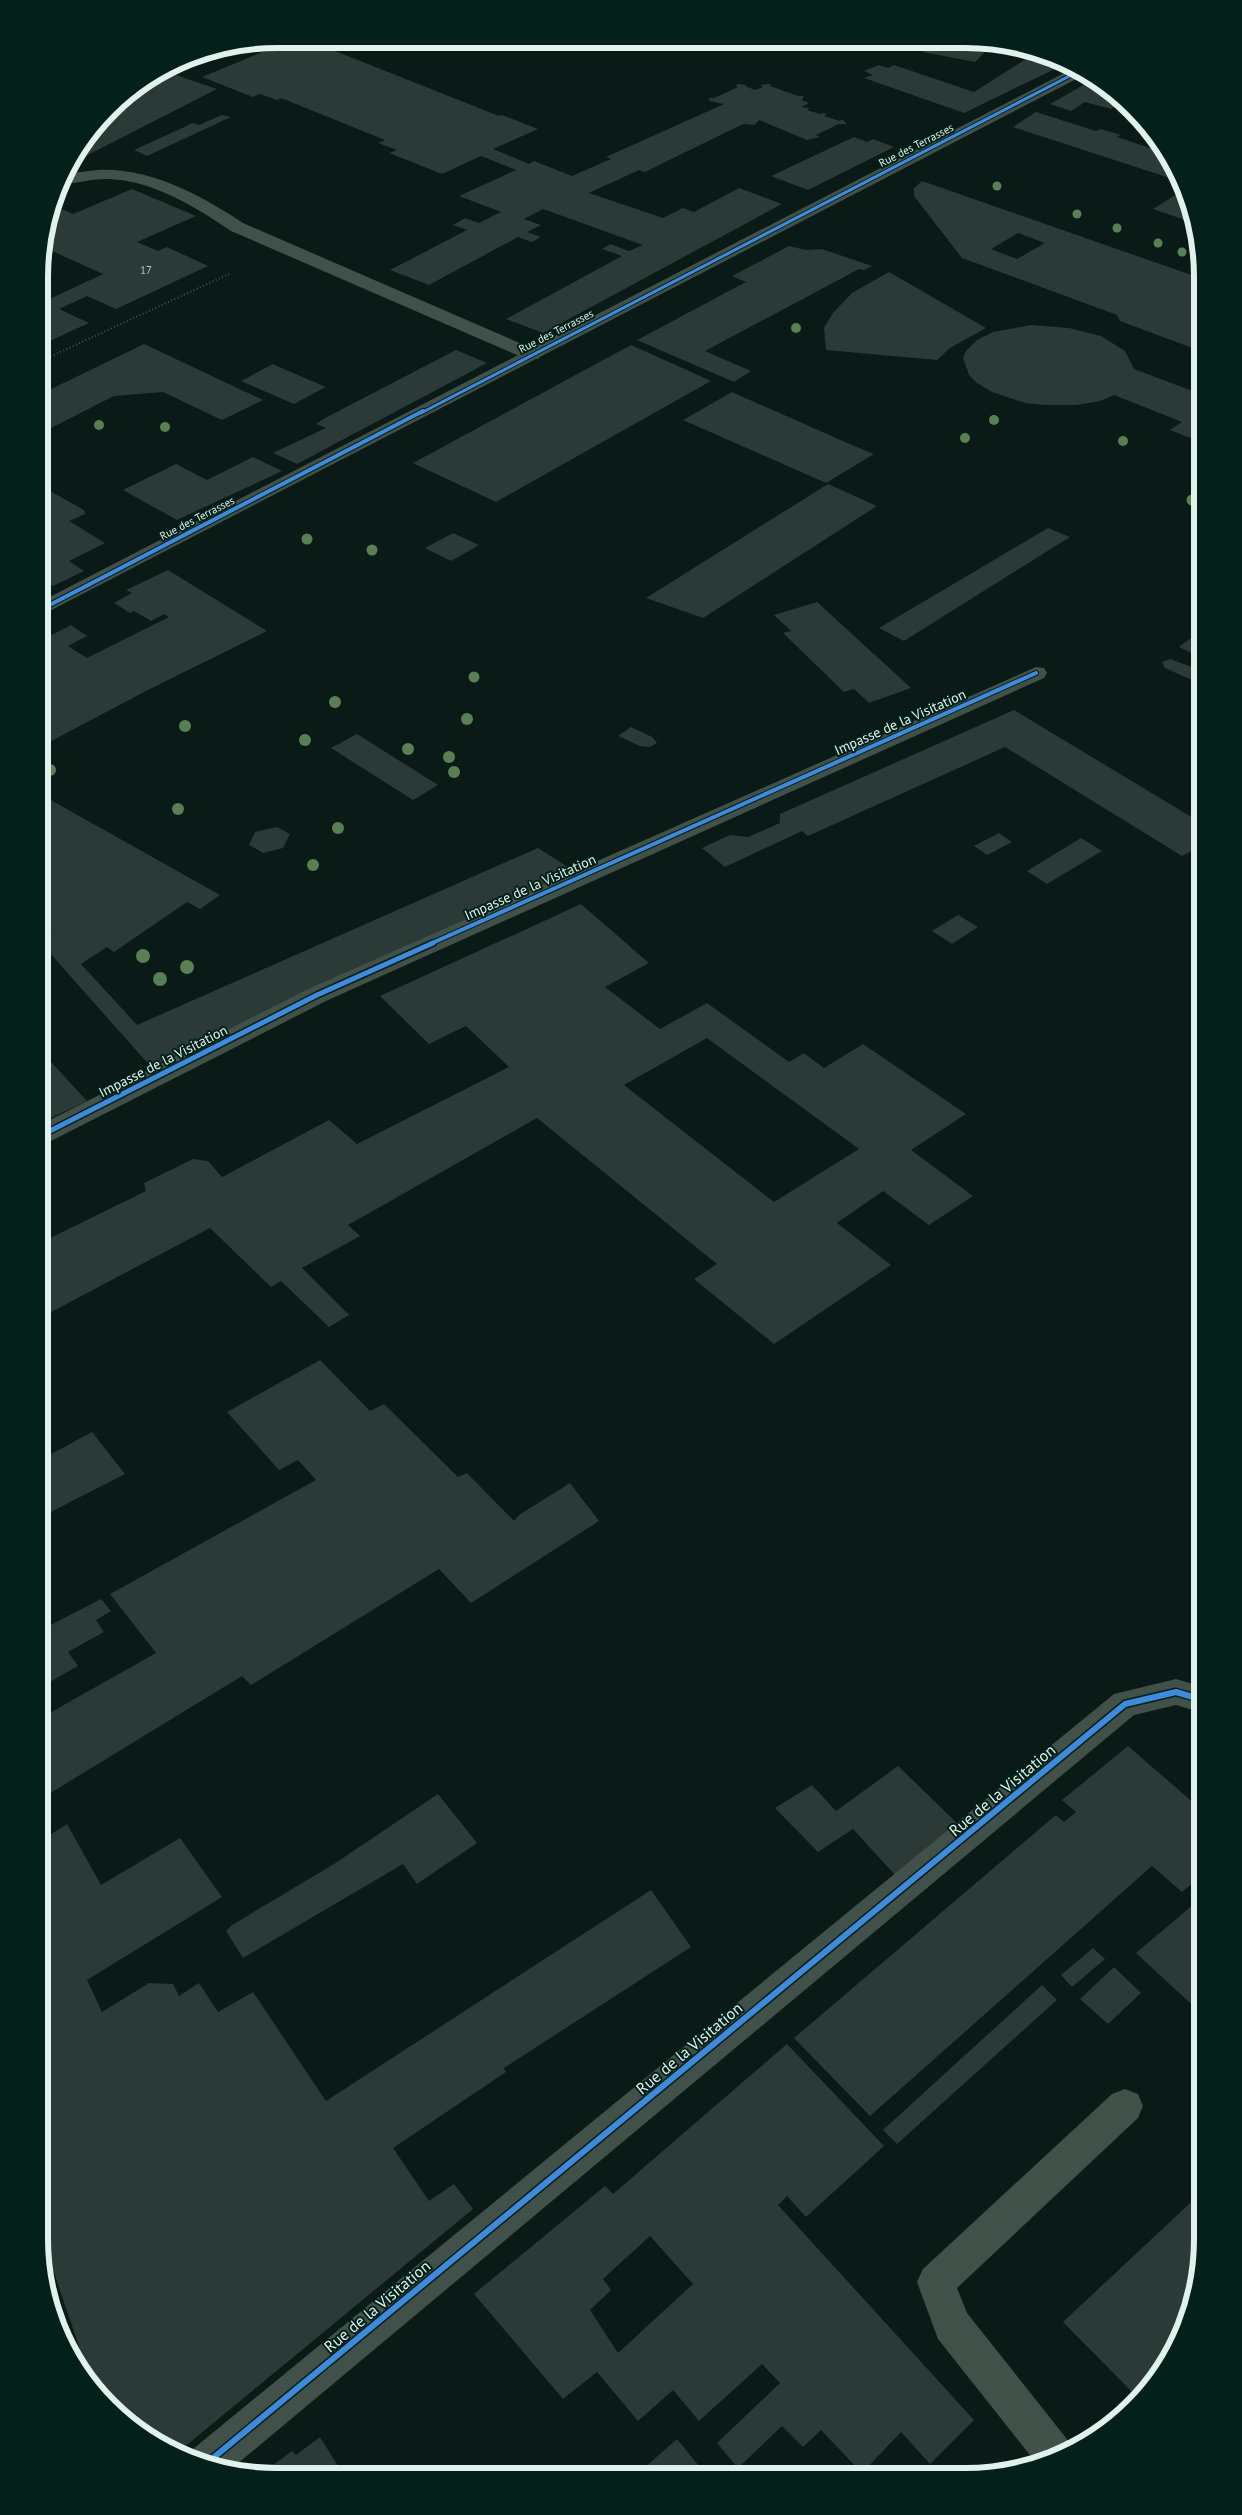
<svg xmlns="http://www.w3.org/2000/svg" width="1242" height="2515" viewBox="0 0 1242 2515" font-family="'PT Sans',sans-serif">
<style>
.building{fill:#2b3937;fill-rule:evenodd}
.lines{fill:none;stroke-linecap:round;stroke-linejoin:round}
.path{stroke:#47544e;stroke-width:2;stroke-dasharray:1 2.5;stroke-linecap:butt}
.lane{fill:#415049;fill-rule:evenodd}
.street{fill:#415049;fill-rule:evenodd}
.cycleway-far3-casing{stroke:#03211a;stroke-width:5}
.cycleway-far2-casing{stroke:#03211a;stroke-width:6}
.cycleway-far1-casing{stroke:#03211a;stroke-width:8}
.cycleway-casing{stroke:#03211a;stroke-width:9}
.cycleway-far3{stroke:#408adc;stroke-width:3}
.cycleway-far2{stroke:#408adc;stroke-width:4}
.cycleway-far1{stroke:#408adc;stroke-width:5}
.cycleway{stroke:#408adc;stroke-width:6}
.tree{fill:#5a7f54}
.labels{text-anchor:middle;stroke-width:4;stroke-linejoin:round;paint-order:stroke}
.far-street-label{font-size:11px;fill:#e1f2ed;stroke:#03211a}
.number-label{font-size:11px;fill:#b4c4c0}
.street-label{font-size:14px;fill:#e1f2ed;stroke:#03211a}
.near-street-label{font-size:16px;fill:#e1f2ed;stroke:#03211a}
.rim{fill:none;stroke:#e1f2ed;stroke-width:6}
</style>
<rect width="100%" height="100%" fill="#0a1a16"/>
<g class="building">
<polygon points="360,40 403,40 385,48"/>
<polygon points="315,43 499,116 502,115 538,129 493,149 529,164 534,161 572,176 611,159 606,157 724,104 709,101 710,99 707,98 714,98 738,87 735,85 738,84 747,85 745,86 755,90 763,87 760,85 770,84 772,85 770,86 798,96 804,96 802,100 809,103 801,107 810,108 807,110 820,114 823,113 827,114 824,116 840,121 842,119 847,124 839,124 816,135 820,137 807,140 759,120 754,125 743,124 645,172 639,170 589,193 663,218 683,208 694,212 739,188 782,204 543,333 506,319 622,256 602,249 610,244 629,251 643,245 543,209 524,219 541,225 527,232 541,237 532,242 518,237 429,285 390,270 467,230 453,225 465,218 479,223 501,212 459,196 516,170 481,156 442,174 389,153 397,150 378,143 385,140 281,98 277,100 260,94 253,97 202,77 272,48"/>
<polygon points="933,43 936,43 985,52 975,62 923,52"/>
<polygon points="1026,59 1059,67 964,113 864,78 873,75 864,71 879,65 888,68 894,65 974,92"/>
<polygon points="170,73 217,89 82,158 75,156 114,105 142,91 135,88 140,86"/>
<polygon points="1094,79 1124,100 1111,109 1085,102 1071,111 1050,104"/>
<polygon points="1036,112 1096,131 1101,129 1121,135 1117,137 1168,154 1182,182 1013,127"/>
<polygon points="222,115 231,117 147,156 134,150 193,123 199,125"/>
<polygon points="854,137 867,142 873,139 894,147 808,190 771,176"/>
<path d="M922,181l281,98v73l-83,-31 -3,-6 -155,-57 -48,-62v-8zM1018,233l27,10 -28,16 -26,-10z"/>
<polygon points="132,189 196,216 137,242 158,251 167,247 208,266 116,309 87,296 59,309 89,323 41,345 41,303 103,274 41,246 53,205 73,214"/>
<polygon points="1185,189 1191,201 1194,223 1153,209"/>
<polygon points="789,246 806,250 822,249 872,266 864,270 859,269 705,351 751,371 734,382 637,340 746,282 732,276"/>
<polygon points="889,272 986,328 950,348 937,360 826,350 824,328 833,313 852,293"/>
<polygon points="1031,325 1069,328 1101,336 1125,351 1134,369 1203,395 1203,443 1170,430 1182,422 1114,395 1100,401 1077,405 1044,405 1025,403 992,392 977,383 969,375 963,358 966,351 977,340 993,332"/>
<polygon points="144,344 263,400 222,420 163,392 114,396 41,433 41,394"/>
<polygon points="631,345 711,381 496,502 413,463"/>
<polygon points="456,350 487,363 297,464 273,453 326,428 316,424 325,418"/>
<polygon points="273,364 286,370 326,387 294,404 241,381"/>
<polygon points="732,392 845,442 874,454 826,483 683,420"/>
<polygon points="253,457 282,471 177,520 123,490 176,464 207,480"/>
<polygon points="828,484 877,506 703,618 646,598"/>
<polygon points="41,486 84,510 85,514 69,521 105,543 69,561 84,571 53,586 40,578"/>
<polygon points="1048,528 1070,537 904,641 879,628"/>
<polygon points="453,533 479,545 451,561 425,548"/>
<polygon points="168,570 267,631 146,691 40,747 40,641 71,625 87,636 68,646 87,658 169,617 164,614 151,621 134,611 130,613 114,603 132,593 126,590"/>
<polygon points="817,602 911,688 869,703 854,689 844,692 783,633 791,631 774,615"/>
<polygon points="1203,629 1203,658 1179,647"/>
<polygon points="1170,659 1203,671 1203,685 1165,668 1162,662"/>
<polygon points="1014,710 1203,824 1203,860 1190,852 1182,856 1005,747 808,836 802,831 725,867 702,848 730,835 748,837 780,823 780,814"/>
<polygon points="631,727 652,737 657,743 650,747 640,746 618,736"/>
<polygon points="357,734 438,785 413,800 331,748"/>
<polygon points="40,794 220,895 200,909 187,902 114,952 107,947 81,964 137,1025 538,848 579,874 151,1067 40,942 40,936 52,931 40,923"/>
<polygon points="277,827 290,834 283,848 263,853 249,845 255,832"/>
<polygon points="999,833 1012,842 987,855 974,846"/>
<polygon points="1081,838 1102,851 1047,884 1027,871"/>
<path d="M581,904l68,59 -44,24 55,42 47,-26 82,59 15,-9 20,15 39,-24 103,70 -55,36 62,46 -44,29 -46,-34 -46,32 54,42 -117,79 -80,-65 23,-15 -180,-146 -189,107 12,11 -58,32 47,47 -20,12 -48,-46 -10,6 -61,-59 -170,90v-75l106,-52 -2,-8 49,-24 15,2 14,16 107,-57 28,24 152,-77 -43,-41 -37,18 -49,-48zM707,1038l152,111 -85,53 -150,-117z"/>
<polygon points="958,915 978,927 952,944 932,931"/>
<polygon points="40,1050 87,1101 40,1123"/>
<polygon points="320,1360 370,1411 384,1404 458,1477 467,1473 514,1521 519,1515 570,1483 599,1521 471,1603 439,1569 251,1685 242,1676 39,1800 39,1719 156,1653 110,1594 316,1480 298,1460 279,1470 227,1412"/>
<polygon points="92,1432 125,1474 39,1518 40,1460"/>
<polygon points="101,1599 111,1611 96,1620 104,1632 68,1652 78,1666 39,1688 39,1631"/>
<polygon points="1128,1746 1196,1805 1203,1804 1203,1875 1182,1892 1152,1866 870,2116 794,2038 1056,1815 1064,1822 1076,1812 1062,1800"/>
<polygon points="898,1766 959,1825 895,1875 853,1829 818,1852 775,1808 812,1785 836,1811"/>
<polygon points="438,1794 477,1843 417,1884 403,1864 243,1958 226,1931 232,1925 334,1864"/>
<polygon points="67,1824 101,1885 180,1838 222,1897 87,1980 102,2012 149,1983 173,1984 179,1996 199,1983 218,2012 253,1992 326,2101 651,1890 691,1947 504,2068 506,2072 393,2148 429,2201 454,2184 473,2209 177,2453 120,2417 92,2385 39,2228 39,1842"/>
<polygon points="1194,1904 1203,1912 1203,2015 1136,1953"/>
<polygon points="1093,1948 1105,1959 1072,1987 1061,1975"/>
<polygon points="1114,1967 1141,1993 1108,2024 1080,1999"/>
<polygon points="1042,1985 1057,2000 897,2144 883,2130"/>
<path d="M787,2044l97,102 -78,71 -19,-21 -9,9 196,215 -44,44 -29,-32 -39,41 -41,-43 -18,17 -21,-21 -44,42 -21,-25 63,-60 -18,-19 -63,57 -26,-31 -35,31 -41,-49 -34,27 -89,-105 131,-108 8,8zM650,2236l43,48 -75,69 -28,-43 21,-20 -8,-11z"/>
<polygon points="1203,2191 1203,2254 1185,2329 1154,2383 1138,2398 1063,2322"/>
<polygon points="320,2437 343,2474 261,2474 292,2451 296,2455"/>
<polygon points="677,2439 707,2476 636,2475"/>
</g>
<g class="lines">
<polyline class="path" points="41,361 231,273"/>
<g class="lane">
<path d="M97,170c52,-3 104,25 146,53l295,128 3,4 -3,4h-12l-295,-128c-35,-24 -78,-50 -121,-52 -17,-1 -34,5 -50,5l3,-10z"/>
<polygon points="1125,2089 1138,2094 1143,2106 1138,2118 957,2288 967,2313 1070,2443 1072,2448 1037,2464 938,2339 917,2282 923,2269 1112,2094"/>
</g>
<g class="street">
<polygon points="1076,67 1086,74 40,616 40,602"/>
<polygon points="1036,667 1044,668 1047,673 1044,678 326,1001 49,1142 40,1145 40,1125 308,989"/>
<polygon points="1176,1679 1203,1687 1203,1713 1176,1705 1134,1715 230,2470 189,2457 193,2449 1114,1694"/>
</g>
<g class="cycleway-far3-casing">
<polyline id="cycleway-far3" points="421,413 1081,70"/>
</g>
<g class="cycleway-far2-casing">
<g id="cycleway-far2">
<polyline points="40,610 423,411"/>
<polyline points="430,944 1036,673"/>
</g>
</g>
<g class="cycleway-far1-casing">
<polyline id="cycleway-far1" points="40,1136 317,995 433,943"/>
</g>
<g class="cycleway-casing">
<polyline id="cycleway" points="207,2463 1125,1704 1176,1692 1203,1700"/>
</g>
<use href="#cycleway-far3" class="cycleway-far3"/>
<use href="#cycleway-far2" class="cycleway-far2"/>
<use href="#cycleway-far1" class="cycleway-far1"/>
<use href="#cycleway" class="cycleway"/>
</g>
<g class="tree">
<circle cx="997" cy="186" r="4.5"/>
<circle cx="1077" cy="214" r="4.5"/>
<circle cx="1117" cy="228" r="4.5"/>
<circle cx="1158" cy="243" r="4.5"/>
<circle cx="1182" cy="252" r="4.5"/>
<circle cx="796" cy="328" r="5"/>
<circle cx="994" cy="420" r="5"/>
<circle cx="99" cy="425" r="5"/>
<circle cx="165" cy="427" r="5"/>
<circle cx="965" cy="438" r="5"/>
<circle cx="1123" cy="441" r="5"/>
<circle cx="1192" cy="500" r="5.5"/>
<circle cx="307" cy="539" r="5.5"/>
<circle cx="372" cy="550" r="5.5"/>
<circle cx="474" cy="677" r="5.5"/>
<circle cx="335" cy="702" r="6"/>
<circle cx="467" cy="719" r="6"/>
<circle cx="185" cy="726" r="6"/>
<circle cx="305" cy="740" r="6"/>
<circle cx="408" cy="749" r="6"/>
<circle cx="449" cy="757" r="6"/>
<circle cx="50" cy="770" r="6"/>
<circle cx="454" cy="772" r="6"/>
<circle cx="178" cy="809" r="6"/>
<circle cx="338" cy="828" r="6"/>
<circle cx="313" cy="865" r="6"/>
<circle cx="143" cy="956" r="7"/>
<circle cx="187" cy="967" r="7"/>
<circle cx="160" cy="979" r="7"/>
</g>
<g class="labels">
<g class="far-street-label">
<text transform="translate(916 145) rotate(-27)" y="4">Rue des Terrasses</text>
<text transform="translate(556 331) rotate(-27)" y="4">Rue des Terrasses</text>
<text transform="translate(197 518) rotate(-27)" y="4">Rue des Terrasses</text>
</g>
<g class="number-label">
<text x="146" y="274">17</text>
</g>
<g class="street-label">
<text transform="translate(900 722) rotate(-24)" y="5">Impasse de la Visitation</text>
<text transform="translate(530 887) rotate(-24)" y="5">Impasse de la Visitation</text>
<text transform="translate(163 1061) rotate(-27)" y="5">Impasse de la Visitation</text>
</g>
<g class="near-street-label">
<text transform="translate(1002 1790) rotate(-40)" y="6">Rue de la Visitation</text>
<text transform="translate(689 2048) rotate(-40)" y="6">Rue de la Visitation</text>
<text transform="translate(377 2306) rotate(-40)" y="6">Rue de la Visitation</text>
</g>
</g>
<path d="M0 0H1242V2515H0ZM277 48H965A229 229 0 0 1 1194 277V2239A229 229 0 0 1 965 2468H277A229 229 0 0 1 48 2239V277A229 229 0 0 1 277 48Z" fill="#03211a" fill-rule="evenodd"/>
<path class="rim" d="M277 48H965A229 229 0 0 1 1194 277V2239A229 229 0 0 1 965 2468H277A229 229 0 0 1 48 2239V277A229 229 0 0 1 277 48Z"/>
</svg>
